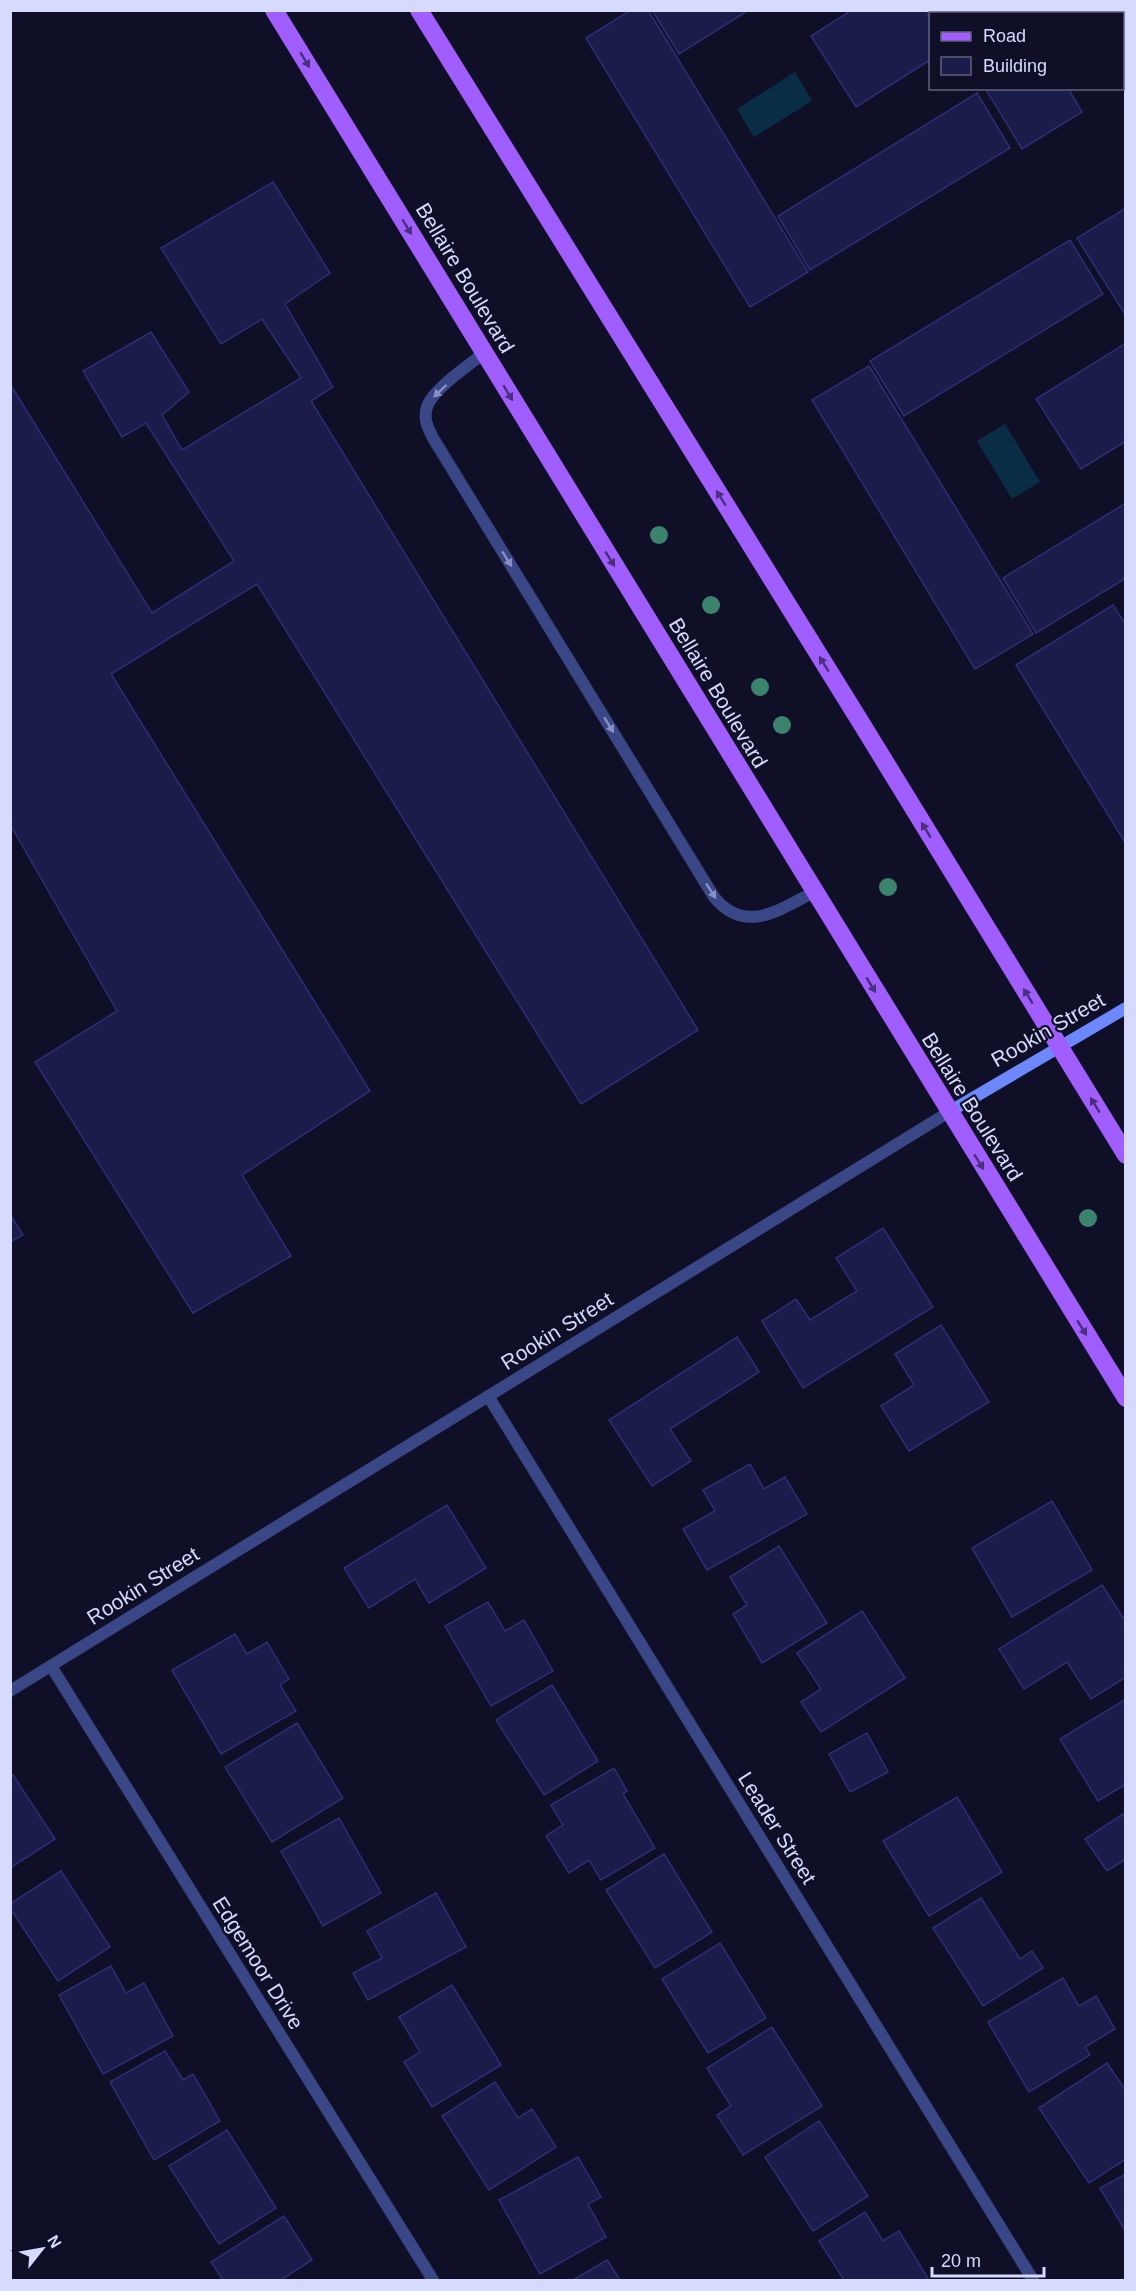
<svg xmlns="http://www.w3.org/2000/svg" width="1136" height="2291" viewBox="0 0 1136 2291" font-family="Arial,sans-serif">
<style>
.water{fill:#0a2d46}
.building{fill:#1b1c49;stroke:#2d2e75;stroke-width:1.5}
.lines{fill:none;stroke-linecap:round;stroke-linejoin:round}
.lane{stroke:#3a4787;stroke-width:12}
.street{stroke:#3a4787;stroke-width:12}
.secondary{stroke:#6d88ff;stroke-width:12}
.primary{stroke:#a05dff;stroke-width:18}
.tree{fill:#3c836d}
.oneway{fill:#492f7e}
.oneway2{fill:#8890c3}
.labels{text-anchor:middle;stroke-width:4.5;stroke-linejoin:round;paint-order:stroke}
.street-label{font-size:21px;fill:#d6daff;stroke:#0f1028}
</style>
<rect width="100%" height="100%" fill="#0f1028"/>
<g class="water">
<polygon points="795,72 812,101 754,137 737,109"/>
<polygon points="1005,424 1040,482 1012,499 977,441"/>
</g>
<g class="building">
<polygon points="631,10 648,10 808,272 750,307 586,38"/>
<polygon points="652,10 749,10 679,54"/>
<polygon points="852,10 926,10 930,18 930,60 856,107 811,36"/>
<polygon points="938,10 1020,10 1022,14 940,14"/>
<polygon points="985,88 1068,88 1082,112 1022,149"/>
<polygon points="977,93 1010,148 810,270 778,216"/>
<polygon points="273,182 330,273 285,304 333,387 311,401 698,1030 581,1104 257,584 111,674 370,1091 242,1175 291,1256 193,1313 35,1062 117,1011 10,824 10,384 152,613 234,561 146,423 122,437 83,371 151,332 189,392 162,415 182,450 301,378 262,319 221,344 161,248"/>
<polygon points="1126,208 1126,316 1077,238"/>
<polygon points="1070,240 1103,294 904,416 870,361"/>
<polygon points="1126,343 1126,441 1081,469 1036,399"/>
<polygon points="869,366 1033,634 975,669 812,400"/>
<polygon points="1126,503 1126,578 1036,633 1003,578"/>
<polygon points="1113,605 1126,625 1126,844 1016,665"/>
<polygon points="10,1214 23,1235 10,1242"/>
<polygon points="883,1228 933,1307 803,1388 762,1321 796,1299 810,1320 857,1291 836,1258"/>
<polygon points="941,1325 989,1402 909,1451 881,1406 914,1385 895,1354"/>
<polygon points="737,1337 759,1372 670,1429 691,1461 652,1486 609,1420"/>
<polygon points="750,1464 764,1489 785,1477 807,1514 707,1570 683,1529 715,1511 703,1490"/>
<polygon points="1052,1501 1092,1570 1012,1617 972,1548"/>
<polygon points="447,1505 486,1568 429,1603 415,1579 369,1608 344,1568"/>
<polygon points="779,1546 827,1623 762,1663 733,1614 747,1605 730,1577"/>
<polygon points="1102,1585 1126,1622 1126,1677 1091,1699 1067,1662 1024,1689 999,1649"/>
<polygon points="488,1602 505,1631 524,1620 553,1671 491,1706 445,1626"/>
<polygon points="862,1611 905,1678 821,1732 801,1702 821,1689 797,1653"/>
<polygon points="235,1634 247,1654 267,1642 289,1679 280,1685 296,1711 221,1754 172,1670"/>
<polygon points="552,1685 598,1761 544,1795 496,1720"/>
<polygon points="1126,1699 1126,1784 1098,1801 1060,1739"/>
<polygon points="297,1723 343,1798 272,1842 225,1767"/>
<polygon points="867,1733 888,1772 850,1792 829,1754"/>
<polygon points="614,1768 627,1791 623,1794 655,1848 601,1880 589,1860 569,1873 546,1836 563,1825 551,1805"/>
<polygon points="13,1775 55,1839 10,1868 10,1777"/>
<polygon points="957,1797 1002,1872 929,1916 883,1841"/>
<polygon points="1123,1814 1126,1818 1126,1859 1107,1871 1085,1839"/>
<polygon points="339,1818 381,1893 323,1926 281,1851"/>
<polygon points="664,1854 712,1932 655,1968 606,1890"/>
<polygon points="61,1871 110,1947 58,1981 10,1908 10,1904"/>
<polygon points="436,1893 466,1947 368,2000 353,1973 382,1958 367,1931"/>
<polygon points="981,1898 1020,1959 1032,1951 1043,1968 983,2006 933,1928"/>
<polygon points="720,1943 766,2018 708,2053 662,1979"/>
<polygon points="111,1966 126,1993 144,1983 173,2036 103,2074 59,1995"/>
<polygon points="1063,1978 1079,2006 1096,1996 1115,2029 1085,2047 1090,2055 1029,2092 988,2022"/>
<polygon points="452,1985 501,2065 432,2107 404,2062 420,2052 399,2017"/>
<polygon points="772,2027 822,2106 743,2155 717,2115 731,2106 707,2068"/>
<polygon points="165,2051 183,2080 193,2074 220,2121 154,2160 110,2082"/>
<polygon points="1107,2063 1126,2091 1126,2159 1089,2183 1039,2108"/>
<polygon points="495,2082 518,2118 532,2109 556,2147 489,2190 442,2116"/>
<polygon points="819,2121 868,2196 813,2231 765,2157"/>
<polygon points="227,2130 276,2208 219,2244 169,2166"/>
<polygon points="578,2157 601,2197 588,2204 606,2237 540,2274 499,2200"/>
<polygon points="1126,2174 1126,2232 1100,2188"/>
<polygon points="865,2212 883,2241 899,2231 929,2280 844,2280 819,2241"/>
<polygon points="284,2216 312,2260 281,2280 223,2280 211,2262"/>
<polygon points="607,2260 620,2280 573,2280"/>
</g>
<g class="lines">
<g class="lane">
<polyline points="1125,10 1126,11"/>
<path d="M484,353c-15,12 -52,37 -57,54 -4,12 1,21 6,31l281,459c31,38 65,13 100,-5"/>
</g>
<g class="street">
<polyline points="488,1396 1033,2280"/>
<polyline points="51,1666 433,2280"/>
<polyline points="10,1691 949,1112"/>
</g>
<polyline class="secondary" points="949,1112 1126,1008"/>
<g class="primary">
<polyline points="274,10 1126,1398"/>
<polyline points="419,10 863,726 1126,1155"/>
</g>
</g>
<g class="tree">
<circle cx="659" cy="535" r="9"/>
<circle cx="711" cy="605" r="9"/>
<circle cx="760" cy="687" r="9"/>
<circle cx="782" cy="725" r="9"/>
<circle cx="888" cy="887" r="9"/>
<circle cx="1088" cy="1218" r="9"/>
</g>
<defs><path id="oneway-solid" d="M-6-.8H1V-3.2L6.5 0L1 3.2V.8H-6Z" transform="scale(1.5)"/></defs>
<g class="oneway">
<use href="#oneway-solid" transform="translate(305 60) rotate(59)"/>
<use href="#oneway-solid" transform="translate(407 227) rotate(59)"/>
<use href="#oneway-solid" transform="translate(508 393) rotate(59)"/>
<use href="#oneway-solid" transform="translate(721 498) rotate(-122)"/>
<use href="#oneway-solid" transform="translate(610 559) rotate(59)"/>
<use href="#oneway-solid" transform="translate(824 664) rotate(-122)"/>
<use href="#oneway-solid" transform="translate(926 830) rotate(-121)"/>
<use href="#oneway-solid" transform="translate(871 985) rotate(59)"/>
<use href="#oneway-solid" transform="translate(1028 996) rotate(-121)"/>
<use href="#oneway-solid" transform="translate(1095 1105) rotate(-121)"/>
<use href="#oneway-solid" transform="translate(979 1162) rotate(58)"/>
<use href="#oneway-solid" transform="translate(1082 1328) rotate(58)"/>
</g>
<g class="oneway2">
<use href="#oneway-solid" transform="translate(440 391) rotate(137)"/>
<use href="#oneway-solid" transform="translate(507 559) rotate(58)"/>
<use href="#oneway-solid" transform="translate(609 725) rotate(58)"/>
<use href="#oneway-solid" transform="translate(711 891) rotate(57)"/>
</g>
<g class="labels">
<g class="street-label">
<text transform="translate(465 278) rotate(59)" y="7">Bellaire Boulevard</text>
<text transform="translate(718 693) rotate(59)" y="7">Bellaire Boulevard</text>
<text transform="translate(1048 1030) rotate(-30)" y="7">Rookin Street</text>
<text transform="translate(972 1107) rotate(58)" y="7">Bellaire Boulevard</text>
<text transform="translate(557 1331) rotate(-32)" y="7">Rookin Street</text>
<text transform="translate(143 1586) rotate(-32)" y="7">Rookin Street</text>
<text transform="translate(777 1828) rotate(58)" y="7">Leader Street</text>
<text transform="translate(258 1963) rotate(58)" y="7">Edgemoor Drive</text>
</g>
</g>
<rect width="1136" height="2291" fill="none" stroke="#d6daff" stroke-width="24"/>
<rect x="929" y="12" width="195" height="78" fill="#0f1028" stroke="#5f617e" stroke-width="1.5"/>
<rect x="941" y="32" width="30" height="9" fill="#a05dff" stroke="#5f617e" stroke-width="1.5"/>
<text x="983" y="42" font-size="18" fill="#d6daff">Road</text>
<rect x="941" y="57" width="30" height="18" fill="#1b1c49" stroke="#5f617e" stroke-width="1.5"/>
<text x="983" y="72" font-size="18" fill="#d6daff">Building</text>
<g transform="translate(42 2249) rotate(59)" stroke="#0f1028" stroke-width="4.5" paint-order="stroke">
<path d="M0-4.5L10 22L0 15L-10 22Z" fill="#d6daff"/>
<text y="-9" font-size="16" font-weight="bold" text-anchor="middle" fill="#d6daff">N</text>
</g>
<path d="M932 2267v9h112v-9" fill="none" stroke="#d6daff" stroke-width="3"/>
<text x="941" y="2267" font-size="18" fill="#d6daff" stroke="#0f1028" stroke-width="4.5" paint-order="stroke">20 m</text>
</svg>
